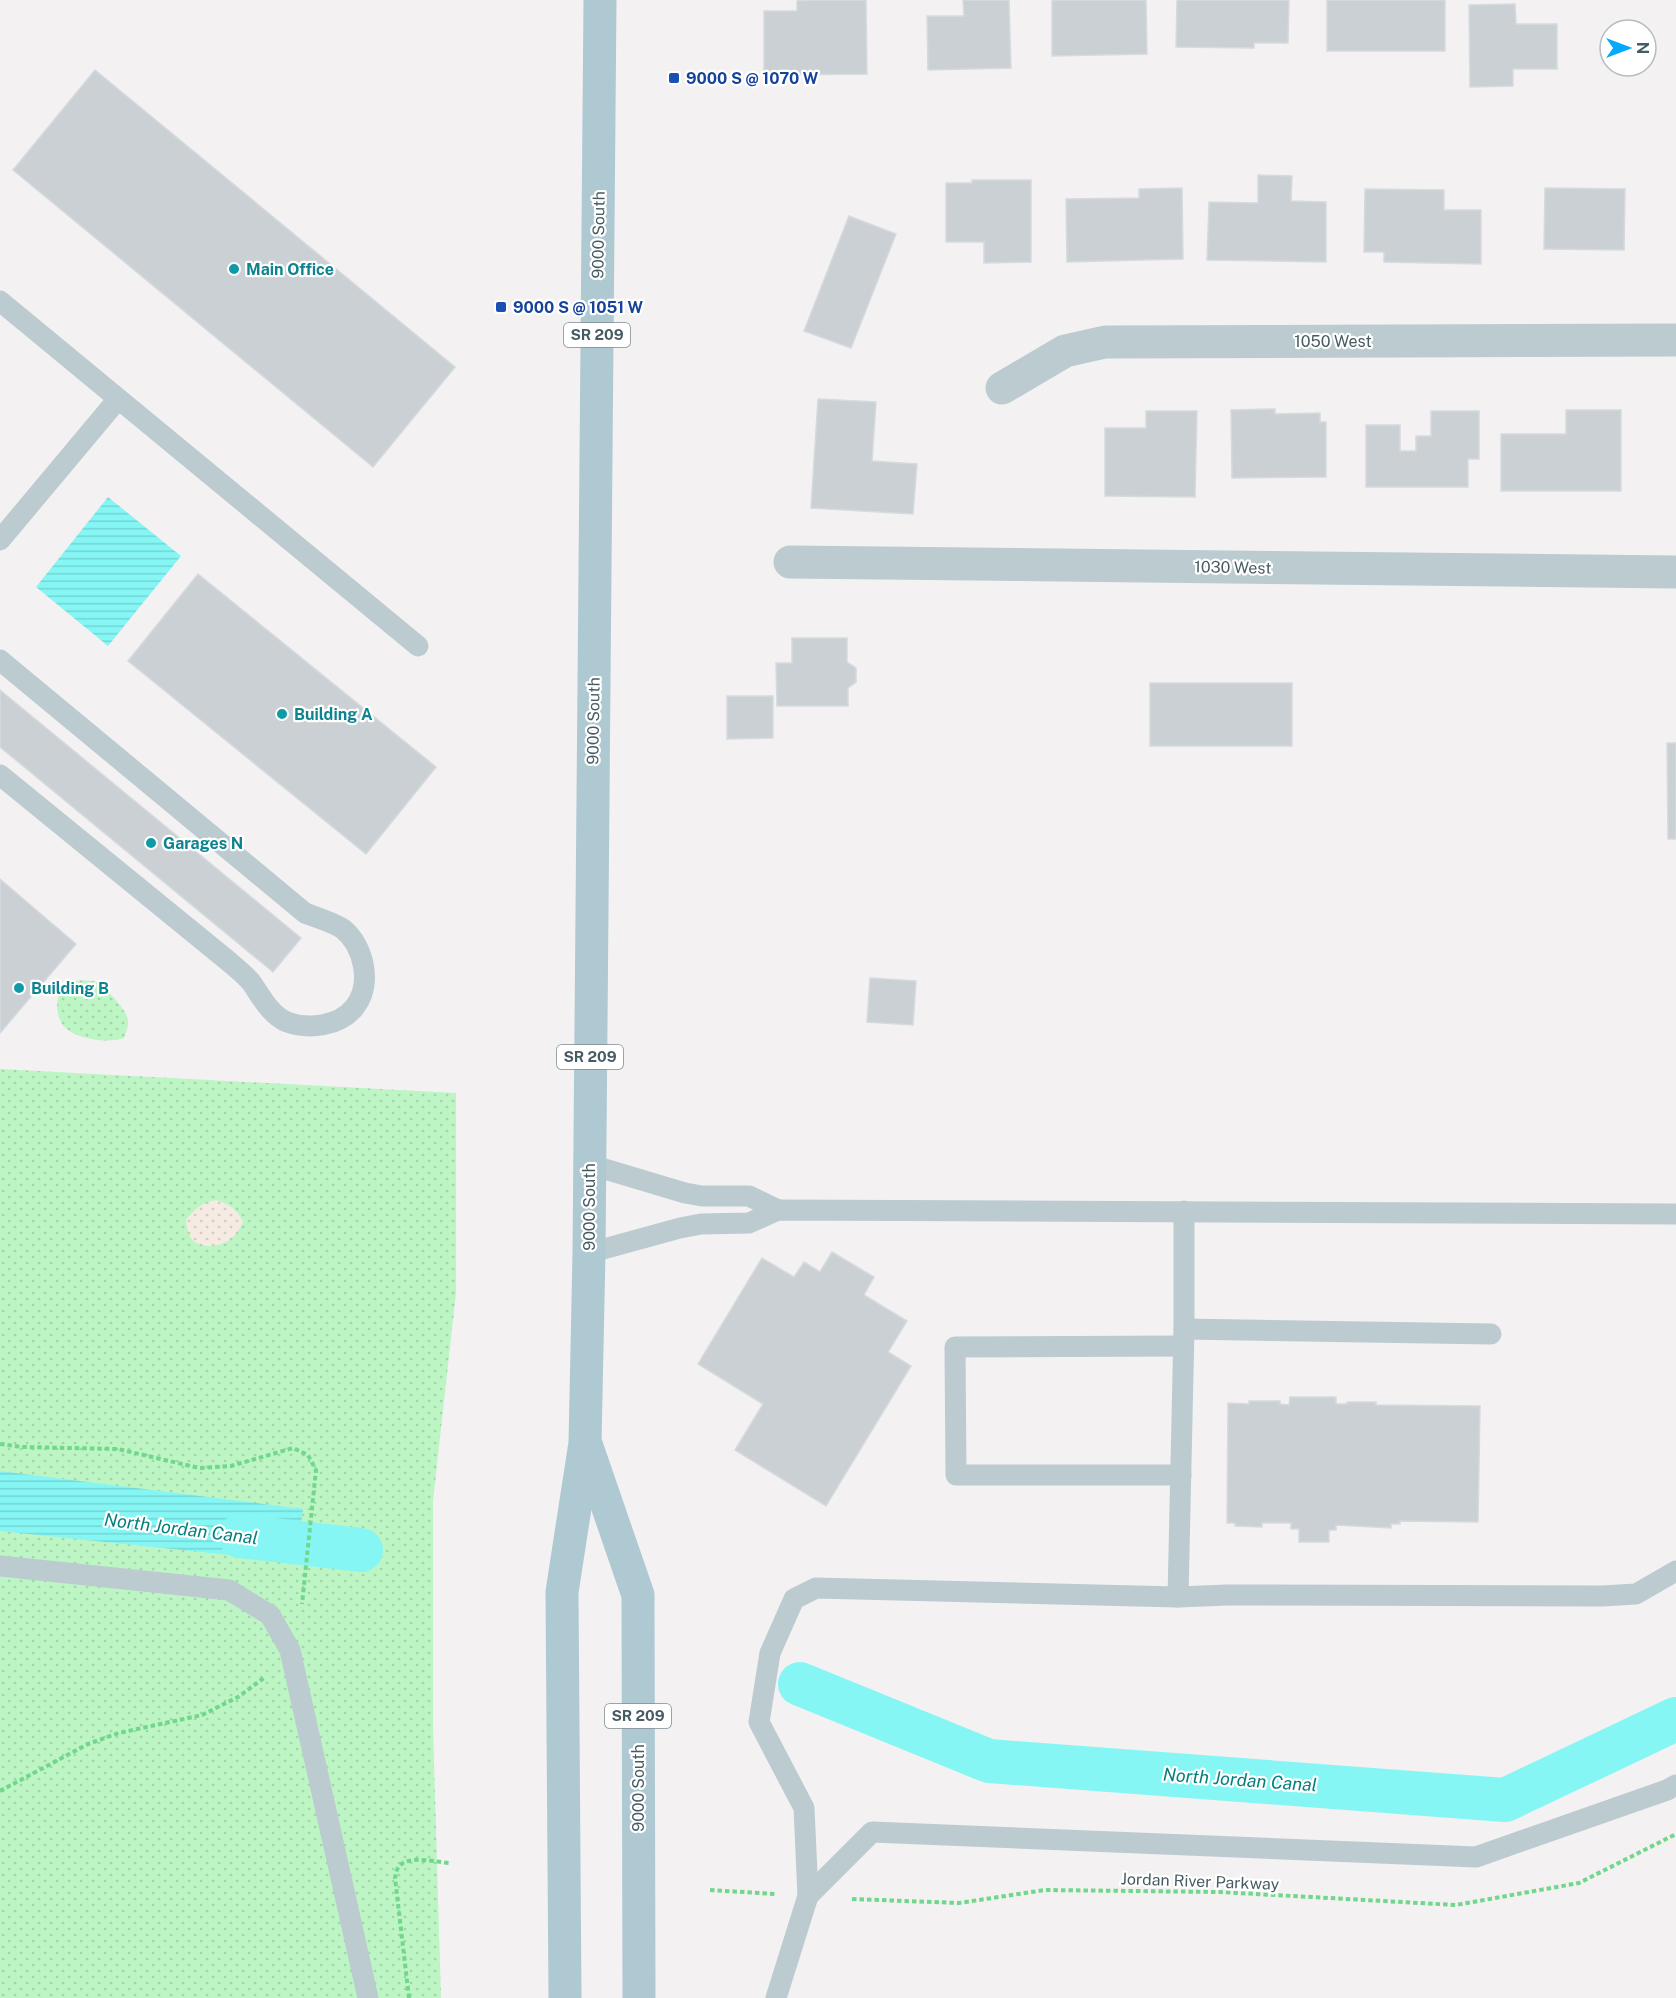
<svg xmlns="http://www.w3.org/2000/svg" width="1676" height="1998" viewBox="0 0 1676 1998" font-family="'Public Sans',sans-serif">
<style>
.grass{fill:url(#grass-dots)}
.sand{fill:url(#sand-dots)}
.water{fill:url(#water-rules)}
.lines{fill:none;stroke-linecap:round;stroke-linejoin:round}
.canal{stroke:#85f6f4;stroke-width:44}
.building{fill:#cbd0d4;stroke:#d5dade;stroke-width:1.5}
.path{stroke:#70d78c;stroke-width:4;stroke-dasharray:4.5 3;stroke-linecap:butt}
.service{stroke:#bbcbd0;stroke-width:21}
.minor{stroke:#bbcbd0;stroke-width:33}
.primary{stroke:#afc9d3;stroke-width:33}
.transit-dot{fill:#1a4fb4;stroke:#fff;stroke-width:2}
.culture-dot{fill:#0f9aa8;stroke:#fff;stroke-width:2}
.labels{text-anchor:middle;stroke-width:4.5;stroke-linejoin:round;paint-order:stroke}
.shield{fill:#fff;stroke:#7e8c91;stroke-width:1.5}
.shield-label{font-size:15px;font-weight:bold;fill:#475b62}
.transit-label{font-size:16px;font-weight:bold;fill:#164399;stroke:#fff;text-anchor:start}
.street-label{font-size:16px;fill:#475b62;stroke:#fff}
.culture-label{font-size:16px;font-weight:bold;fill:#0d838f;stroke:#fff;text-anchor:start}
.water-label{font-size:18px;font-style:italic;fill:#06807d;stroke:#fff}
</style>
<defs>
<pattern id="grass-dots" width="8" height="8" patternUnits="userSpaceOnUse" patternTransform="scale(1.5)"><rect width="8" height="8" fill="#bdf5c5"/><path d="M2 2h.1M6 6h.1" fill="none" stroke="#a4d4ac" stroke-width="1.8" stroke-linecap="round"/></pattern>
<pattern id="sand-dots" width="8" height="8" patternUnits="userSpaceOnUse" patternTransform="scale(1.5)"><rect width="8" height="8" fill="#f6ebe2"/><path d="M2 2h.1M6 6h.1" fill="none" stroke="#d4ccc4" stroke-width="1.8" stroke-linecap="round"/></pattern>
<pattern id="water-rules" width="6" height="5" patternUnits="userSpaceOnUse" patternTransform="scale(1.5)"><rect width="6" height="5" fill="#85f6f4"/><path d="M0 2.5h6" fill="none" stroke="#74d5d4"/></pattern>
</defs>
<rect width="100%" height="100%" fill="#f4f1f2"/>
<g class="grass">
<path d="M94,981c10,5 32,27 34,39 1,6 -2,12 -4,18 -16,6 -52,1 -62,-14 -8,-14 -7,-34 9,-41 7,-4 16,-2 23,-2z"/>
<polygon points="0,1069 456,1093 456,1293 433,1501 433,1728 441,1998 0,1998"/>
</g>
<path class="sand" d="M216,1200c14,5 21,9 27,22 -3,6 -6,12 -11,16 -9,8 -27,11 -37,4 -7,-5 -8,-15 -9,-22 9,-12 16,-17 30,-20z"/>
<g class="water">
<polygon points="108,497 181,556 108,646 36,587"/>
<polygon points="0,1471 303,1509 296,1562 0,1531"/>
</g>
<g class="lines">
<g class="canal">
<polyline points="240,1536 361,1550"/>
<polyline points="800,1684 989,1761 1505,1800 1676,1719"/>
</g>
</g>
<g class="building">
<polygon points="811,0 866,0 867,74 764,75 764,11 797,11 797,1"/>
<polygon points="963,0 1009,0 1011,68 928,70 927,16 964,16"/>
<polygon points="1052,0 1146,0 1147,54 1052,56"/>
<polygon points="1177,0 1289,0 1288,43 1254,43 1254,48 1176,47"/>
<rect x="1327" y="0" width="118" height="51"/>
<polygon points="1515,4 1516,24 1557,24 1557,69 1513,69 1513,86 1470,87 1469,5"/>
<polygon points="95,70 455,367 373,467 13,170"/>
<polygon points="1258,175 1292,176 1291,201 1326,202 1326,262 1207,260 1209,202 1258,203"/>
<polygon points="972,180 1031,180 1031,262 984,263 984,242 946,242 946,183 972,183"/>
<polygon points="1182,188 1183,259 1067,262 1066,199 1139,198 1139,189"/>
<polygon points="1545,188 1625,189 1624,250 1544,249"/>
<polygon points="1365,189 1444,190 1444,210 1481,210 1481,264 1384,262 1384,252 1364,252"/>
<polygon points="849,216 896,234 851,348 804,331"/>
<polygon points="818,399 876,402 872,461 917,464 913,514 811,508"/>
<polygon points="1275,409 1275,414 1320,413 1320,422 1326,422 1326,477 1232,478 1231,410"/>
<polygon points="1566,410 1621,410 1621,491 1501,491 1501,434 1566,434"/>
<polygon points="1146,411 1197,411 1195,497 1105,496 1105,428 1146,428"/>
<polygon points="1431,411 1479,411 1479,459 1468,459 1468,487 1366,487 1366,425 1400,425 1400,451 1416,451 1416,436 1431,436"/>
<polygon points="198,574 436,767 366,854 128,661"/>
<polygon points="792,638 847,638 847,662 856,668 856,682 848,688 848,706 777,706 776,663 792,663"/>
<rect x="1150" y="683" width="142" height="63"/>
<polygon points="0,690 301,938 273,972 0,747"/>
<polygon points="727,696 773,696 773,738 727,739"/>
<polygon points="1667,743 1676,743 1676,839 1668,839"/>
<polygon points="0,879 76,944 0,1033"/>
<polygon points="870,978 916,981 913,1025 867,1022"/>
<polygon points="832,1252 874,1277 864,1295 907,1321 888,1352 911,1366 826,1506 735,1450 763,1404 698,1364 762,1258 794,1277 804,1262 820,1272"/>
<polygon points="1290,1397 1336,1397 1336,1404 1347,1404 1347,1402 1376,1402 1376,1405 1480,1406 1478,1522 1400,1521 1400,1524 1391,1524 1391,1528 1336,1525 1336,1530 1329,1530 1329,1542 1299,1542 1299,1529 1291,1529 1291,1523 1262,1523 1262,1527 1235,1526 1235,1523 1227,1523 1228,1403 1249,1404 1249,1401 1280,1401 1280,1404 1289,1405"/>
</g>
<g class="lines">
<g class="path">
<polyline points="0,1444 22,1447 118,1449 199,1468 231,1466 293,1448 308,1455 316,1470 302,1604"/>
<polyline points="0,1791 88,1744 119,1733 202,1715 238,1697 264,1678"/>
<polyline points="710,1890 776,1894"/>
<polyline points="852,1899 959,1903 1045,1890 1220,1892 1456,1905 1579,1883 1676,1834"/>
<path d="M409,1998l-14,-120c1,-4 1,-7 3,-10 8,-14 38,-6 51,-5"/>
</g>
<g class="service">
<polyline points="0,301 418,646"/>
<polyline points="0,540 118,399"/>
<path d="M0,660l305,253c12,5 28,9 38,16 21,17 30,56 11,79 -15,18 -45,22 -67,14 -17,-7 -26,-26 -36,-40 -7,-8 -16,-15 -24,-22l-227,-185"/>
<polyline points="588,1164 685,1193 702,1196 749,1196 778,1210"/>
<polyline points="1184,1211 1184,1329 1178,1597 1227,1595 1602,1596 1636,1594 1676,1571"/>
<polyline points="589,1253 680,1228 701,1224 749,1223 778,1210 1676,1214"/>
<polyline points="1184,1329 1491,1334"/>
<polyline points="1181,1475 956,1475 955,1347 1183,1346"/>
<polyline points="0,1566 229,1590 270,1615 290,1650 368,1998"/>
<polyline points="808,1896 872,1832 1476,1857 1667,1790 1676,1785"/>
<polyline points="776,1998 808,1896 804,1808 759,1722 770,1653 794,1599 816,1588 1178,1597"/>
</g>
<g class="minor">
<polyline points="1002,388 1065,351 1105,342 1676,340"/>
<polyline points="790,562 1676,572"/>
</g>
<g class="primary">
<polyline points="587,1447 638,1595 639,1998"/>
<polyline points="565,1998 562,1592 585,1443 589,1253 600,0"/>
</g>
</g>
<g class="transit-dot">
<rect x="668" y="72" width="12" height="12" rx="3"/>
<rect x="495" y="301" width="12" height="12" rx="3"/>
</g>
<g class="culture-dot">
<circle cx="234" cy="269" r="6"/>
<circle cx="282" cy="714" r="6"/>
<circle cx="151" cy="843" r="6"/>
<circle cx="19" cy="988" r="6"/>
</g>
<g class="labels">
<g class="shield">
<rect x="564" y="323" width="66" height="24" rx="4.5"/>
<rect x="557" y="1045" width="66" height="24" rx="4.5"/>
<rect x="605" y="1704" width="66" height="24" rx="4.5"/>
</g>
<g class="shield-label">
<text x="597" y="340">SR 209</text>
<text x="590" y="1062">SR 209</text>
<text x="638" y="1721">SR 209</text>
</g>
<g class="transit-label">
<text x="686" y="84">9000 S @ 1070 W</text>
<text x="513" y="313">9000 S @ 1051 W</text>
</g>
<g class="street-label">
<text transform="translate(598 235) rotate(-89)" y="6">9000 South</text>
<text x="1333" y="347">1050 West</text>
<text transform="translate(1233 567) rotate(1)" y="6">1030 West</text>
<text transform="translate(593 721) rotate(-89)" y="6">9000 South</text>
<text transform="translate(589 1207) rotate(-90)" y="6">9000 South</text>
<text transform="translate(638 1788) rotate(-90)" y="6">9000 South</text>
<text transform="translate(1200 1881) rotate(2)" y="6">Jordan River Parkway</text>
</g>
<g class="culture-label">
<text x="246" y="275">Main Office</text>
<text x="294" y="720">Building A</text>
<text x="163" y="849">Garages N</text>
<text x="31" y="994">Building B</text>
</g>
<g class="water-label">
<text transform="translate(181 1529) rotate(7)" y="6">North Jordan Canal</text>
<text transform="translate(1240 1780) rotate(4)" y="6">North Jordan Canal</text>
</g>
</g>
<g transform="translate(1628 48) rotate(90)"><circle r="28" fill="#ffffff" stroke="#b5bdc0" stroke-width="1.5"/>
<path d="M0-4.5L10 22L0 15L-10 22Z" fill="#05aafb"/>
<text y="-9" font-size="16" font-weight="bold" text-anchor="middle" fill="#475b62">N</text>
</g>
</svg>
